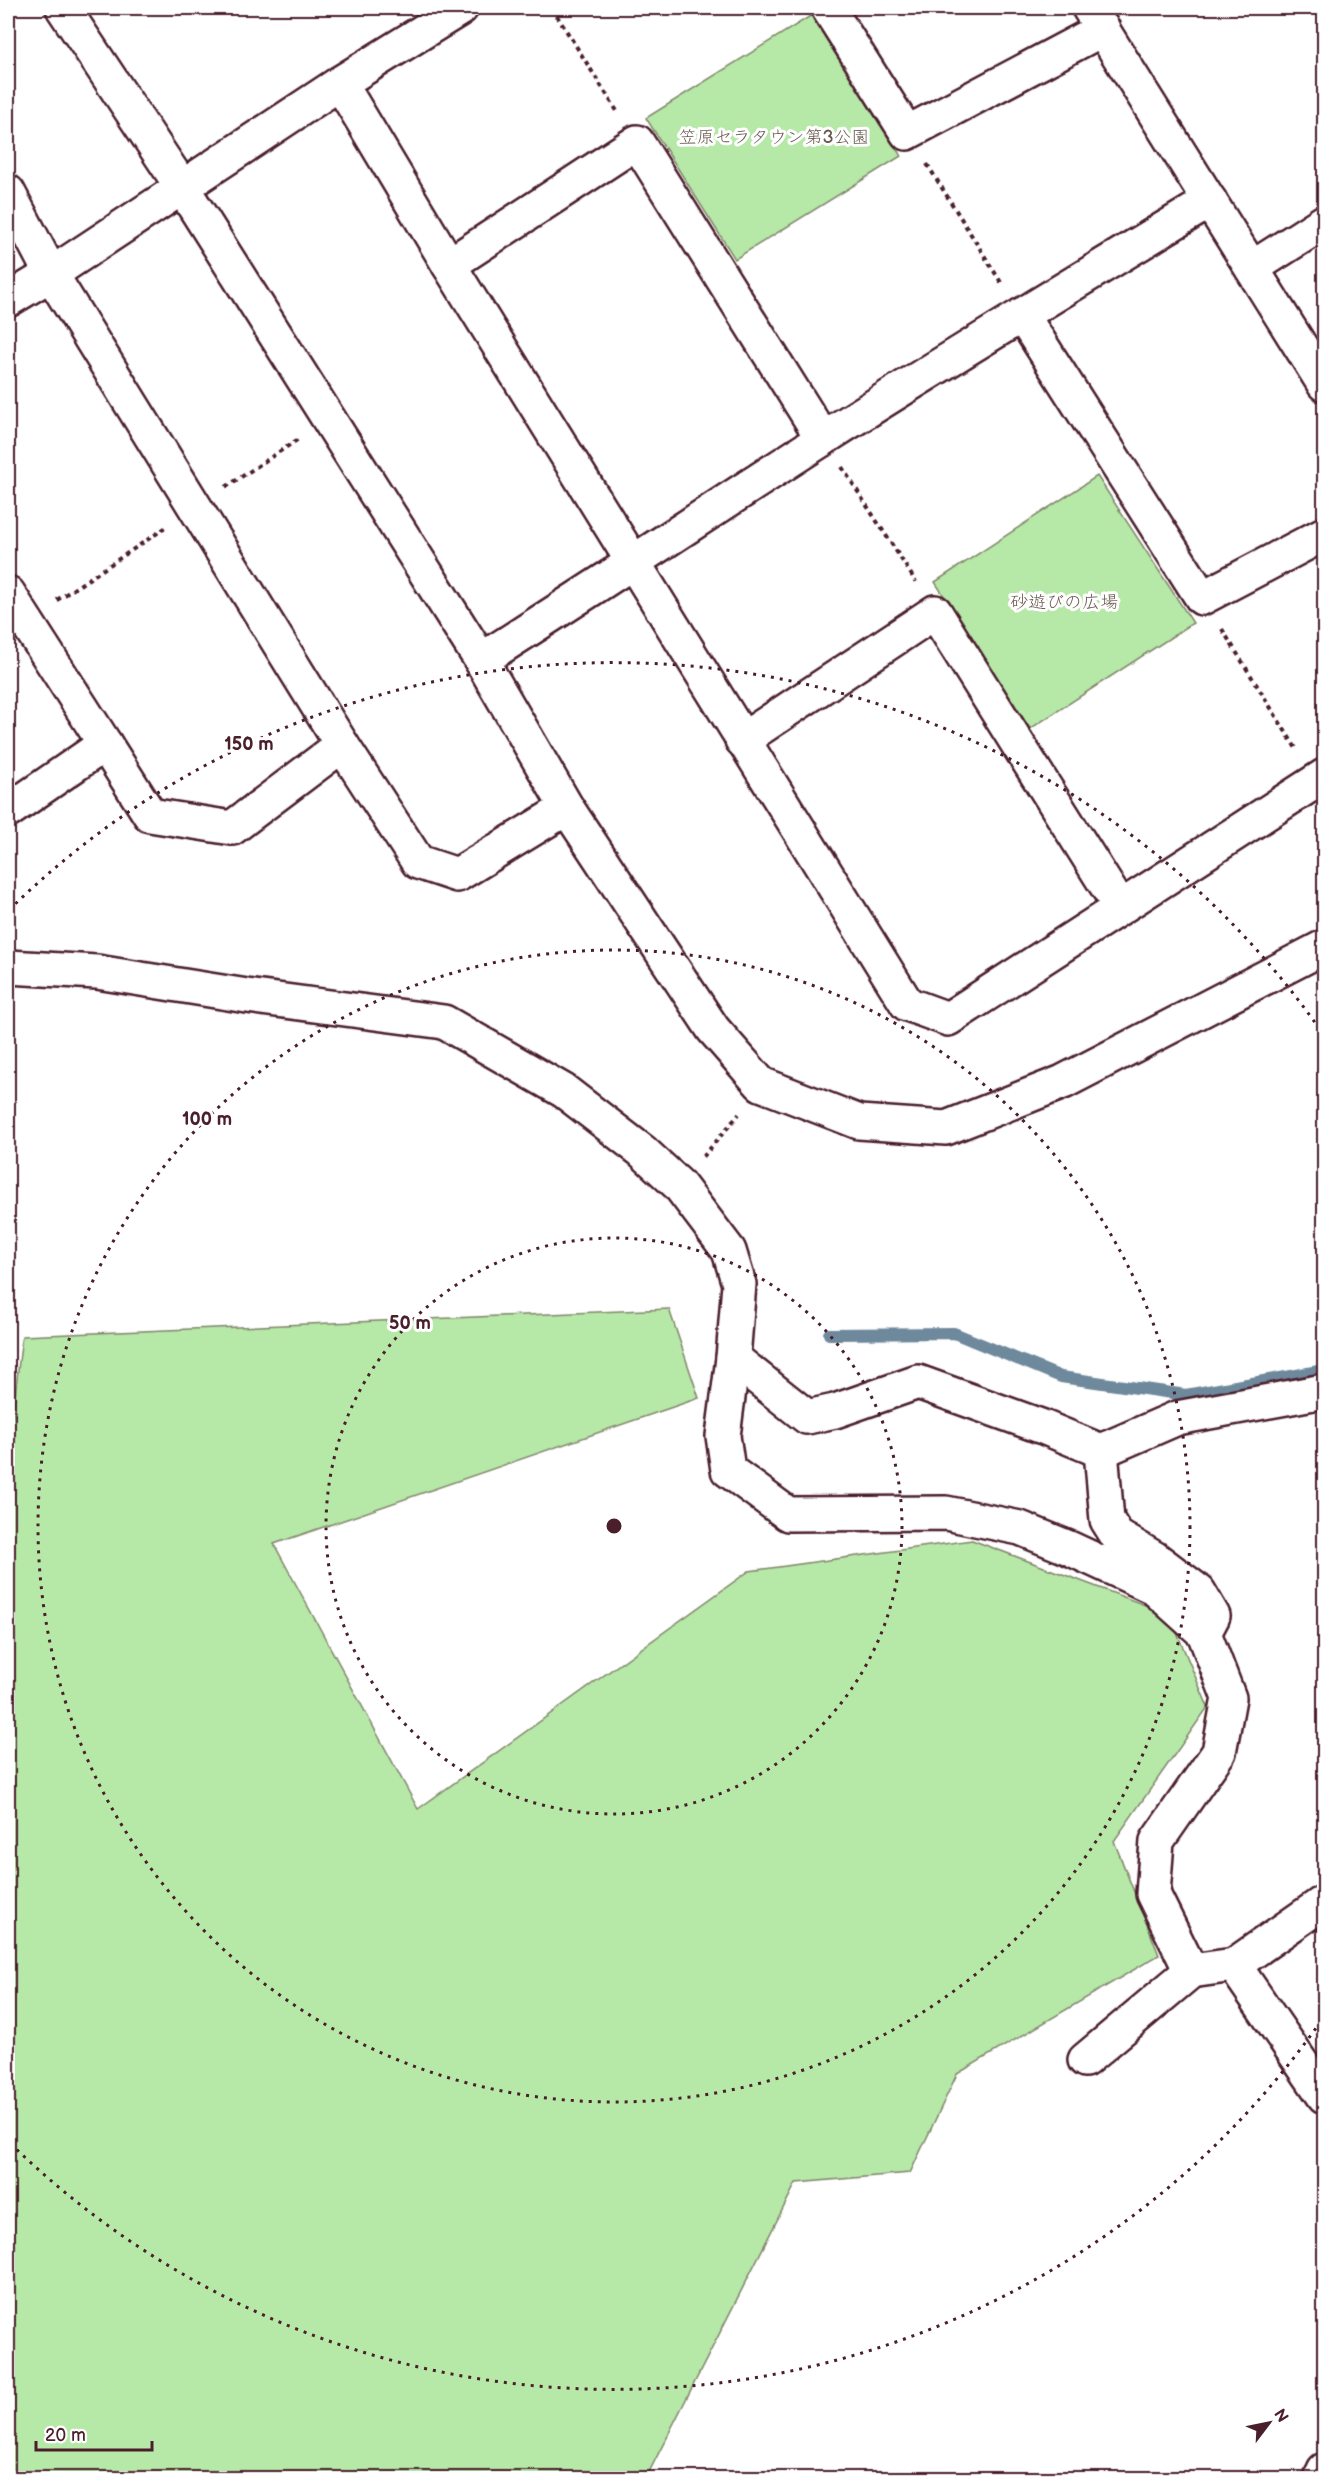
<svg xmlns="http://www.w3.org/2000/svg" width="1332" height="2486" viewBox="0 0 1332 2486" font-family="'Balsamiq Sans','Klee One',sans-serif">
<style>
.green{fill:#b6e8a8;stroke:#80846a;stroke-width:1.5}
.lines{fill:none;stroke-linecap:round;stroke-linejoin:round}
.stream{stroke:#6e889c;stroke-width:12}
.minor-casing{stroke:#4a1f2b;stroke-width:38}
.path{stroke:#4a1f2b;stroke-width:4;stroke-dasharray:4.5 4.5;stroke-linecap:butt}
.minor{stroke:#fff;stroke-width:33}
.ring{fill:none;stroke:#4a1f2b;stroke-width:3;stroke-dasharray:3 6}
.labels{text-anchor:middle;stroke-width:6;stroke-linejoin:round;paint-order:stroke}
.park-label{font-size:18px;fill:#6a5b50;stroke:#fff}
.centre{fill:#4a1f2b;stroke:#fff;stroke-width:3}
.ring-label{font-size:18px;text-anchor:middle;font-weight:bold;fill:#4a1f2b;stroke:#fff;stroke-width:6;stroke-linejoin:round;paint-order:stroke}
</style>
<rect width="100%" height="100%" fill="#fff"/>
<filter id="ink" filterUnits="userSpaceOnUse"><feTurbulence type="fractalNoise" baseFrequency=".0167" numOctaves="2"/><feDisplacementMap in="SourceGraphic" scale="12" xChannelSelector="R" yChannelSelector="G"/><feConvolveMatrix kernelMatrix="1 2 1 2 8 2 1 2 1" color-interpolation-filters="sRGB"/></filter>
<g filter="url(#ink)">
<g class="green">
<polygon points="812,15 901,156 735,259 646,118"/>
<polygon points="1097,476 1193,623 1030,729 935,582"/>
<polygon points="669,1309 699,1398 274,1544 418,1809 749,1571 972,1540 1169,1614 1208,1707 1114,1841 1159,1955 957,2074 910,2173 796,2183 646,2478 8,2478 8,1456 22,1336"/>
</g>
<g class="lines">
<polyline class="stream" points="829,1334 954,1333 1061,1377 1186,1395 1324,1370"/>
<g class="minor-casing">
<g id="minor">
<polyline points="63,8 182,187 481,660 567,808 713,1029 761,1084 859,1122 946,1128 1063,1082 1324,947"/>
<polyline points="828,8 907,133 1103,29"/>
<polyline points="1089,8 1324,384"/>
<polyline points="340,83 449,265 637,142 823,439"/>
<polyline points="8,192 51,274 342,745"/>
<polyline points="449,265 907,1004 948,1019 1324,776"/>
<polyline points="1252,268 1324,222"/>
<polyline points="8,300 51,274 340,83 461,8"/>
<polyline points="1022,315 1202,598 1324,534"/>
<polyline points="8,593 105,744"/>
<path d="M481,660c115,-73 228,-148 343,-222 127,-81 257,-159 386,-237"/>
<polyline points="742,740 935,612 1120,907"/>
<polyline points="8,811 105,744 150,815 232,828 342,745 418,862 457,875 567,808"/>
<polyline points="8,967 97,972 247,996 444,1022 564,1091 642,1151 679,1185 729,1251 739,1284 733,1358 723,1436 728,1470 788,1514 946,1513 1020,1528 1069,1548 1153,1587 1204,1633 1229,1698 1219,1752 1157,1841 1153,1894 1191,1971"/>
<polyline points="733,1358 807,1417 835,1411 918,1382 1043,1427 1101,1451 1177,1418 1324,1391"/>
<polyline points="1101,1451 1107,1520 1117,1536 1154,1558 1199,1592 1213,1616 1204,1633"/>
<polyline points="1234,1965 1324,2096"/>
<polyline points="1085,2060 1191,1971 1234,1965 1324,1902"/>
<polyline points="1321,2478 1324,2470"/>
</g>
</g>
<g class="path">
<polyline points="552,8 617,111"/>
<polyline points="927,164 1002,284"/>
<polyline points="842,467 916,582"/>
<polyline points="226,487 300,438"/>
<polyline points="57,600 165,528"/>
<polyline points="1222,629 1297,750"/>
<polyline points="703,1157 739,1114"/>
</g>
<use href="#minor" class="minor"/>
</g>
</g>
<g class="ring">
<circle cx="614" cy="1526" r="288"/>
<circle cx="614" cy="1526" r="576"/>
<path d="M1321 2021A863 863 0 0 1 9 2142M9 910A863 863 0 0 1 1321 1031"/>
</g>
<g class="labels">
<g class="park-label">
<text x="774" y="143">笠原セラタウン第3公園</text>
<text x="1064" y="608">砂遊びの広場</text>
</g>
</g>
<circle cx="614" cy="1526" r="9" class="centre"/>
<g class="ring-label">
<text x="249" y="750">150 m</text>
<text x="207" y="1125">100 m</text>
<text x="410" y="1329">50 m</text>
</g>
<rect width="1332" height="2486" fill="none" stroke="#fff" stroke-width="30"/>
<rect x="15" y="15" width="1302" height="2456" fill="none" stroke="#4a1f2b" stroke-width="2" filter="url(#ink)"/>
<g transform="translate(1269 2423) rotate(58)" stroke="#ffffff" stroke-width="4.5" paint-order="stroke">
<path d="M0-4.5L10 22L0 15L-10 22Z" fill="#4a1f2b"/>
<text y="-9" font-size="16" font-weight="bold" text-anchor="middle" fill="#4a1f2b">N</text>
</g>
<path d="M36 2441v9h116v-9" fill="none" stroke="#4a1f2b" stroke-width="3"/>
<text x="45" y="2441" font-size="18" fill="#4a1f2b" stroke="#ffffff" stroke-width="4.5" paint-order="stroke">20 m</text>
</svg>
